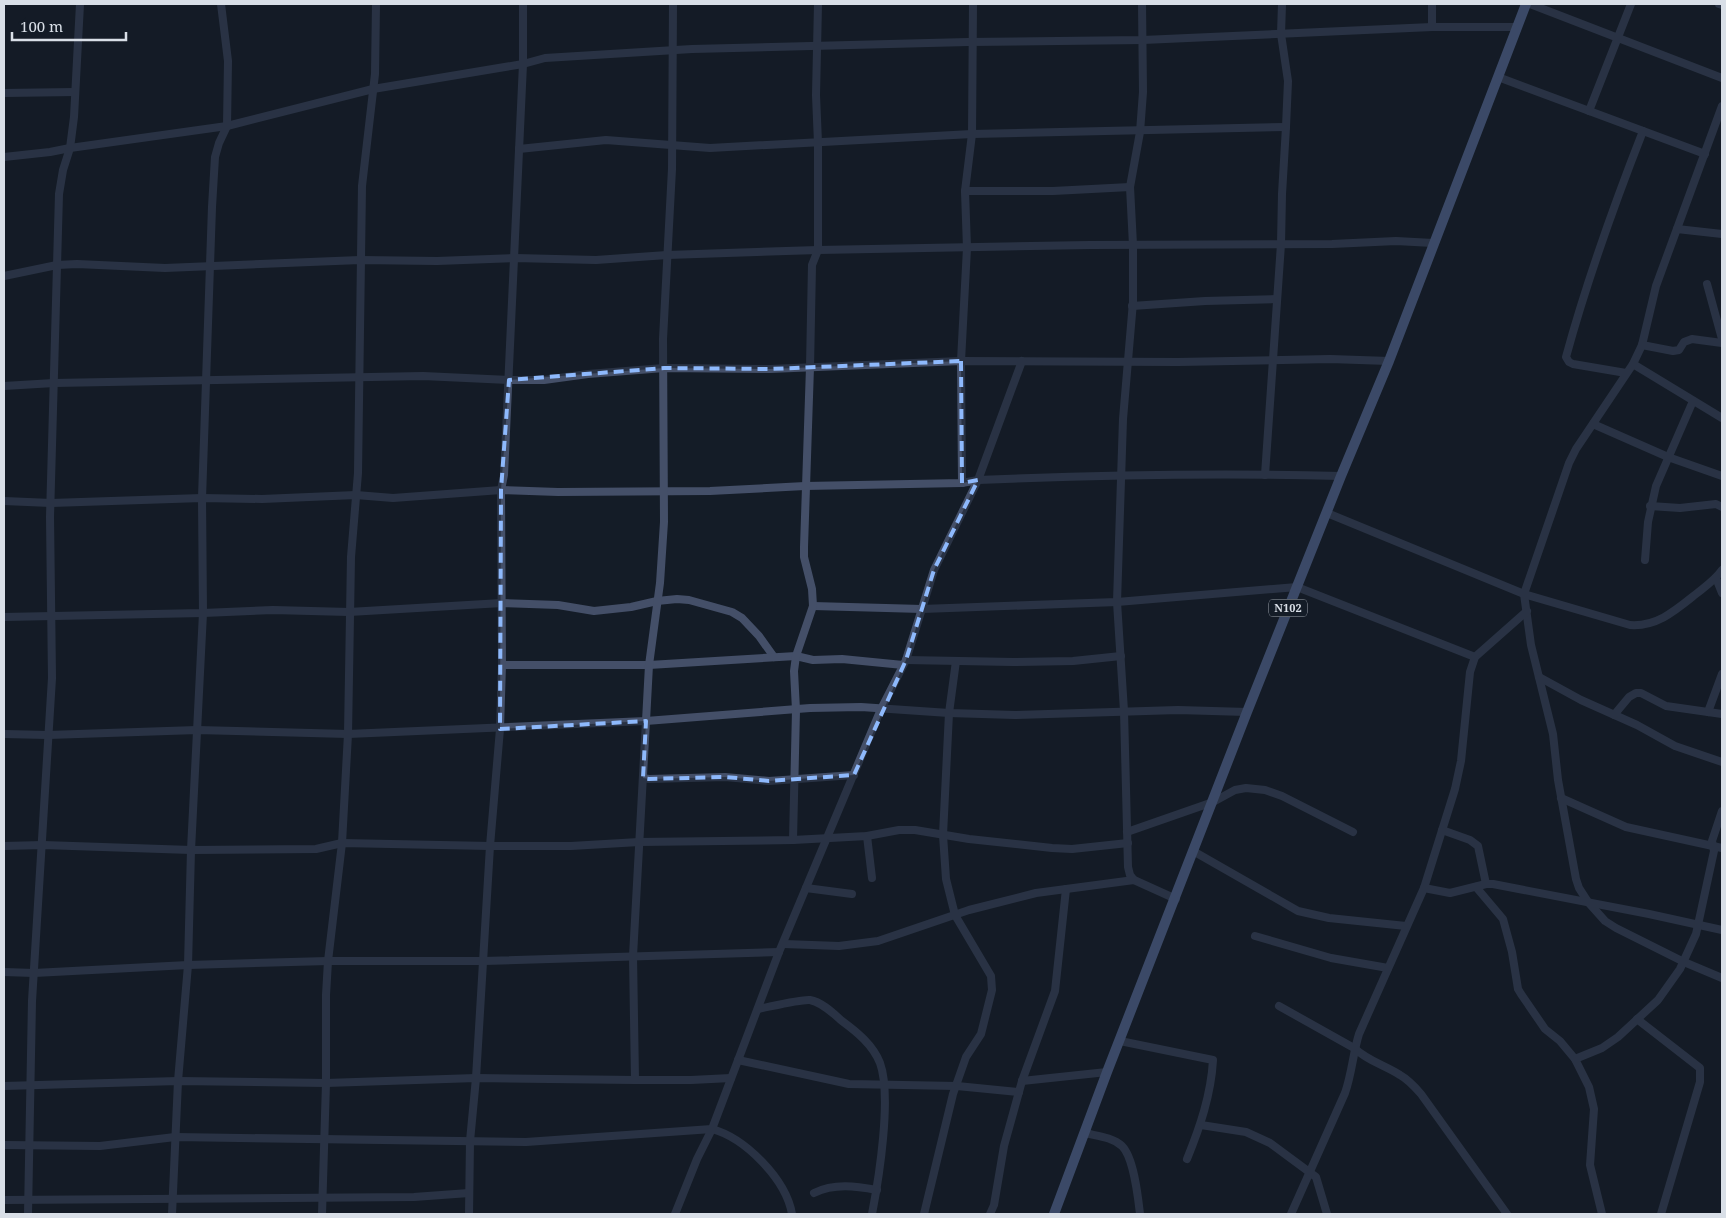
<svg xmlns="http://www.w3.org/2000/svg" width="1726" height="1218" viewBox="0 0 1726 1218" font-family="'Noto Serif',serif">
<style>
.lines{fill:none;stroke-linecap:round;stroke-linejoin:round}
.minor{stroke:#444f68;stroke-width:8}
.major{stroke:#6c82b5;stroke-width:10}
.marked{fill:none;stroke:#8eb9fc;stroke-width:4;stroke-dasharray:10 6;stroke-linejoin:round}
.labels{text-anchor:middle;stroke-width:5;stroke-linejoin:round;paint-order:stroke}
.shield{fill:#141c27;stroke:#9ea4ad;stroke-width:1}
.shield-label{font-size:11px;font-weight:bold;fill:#d9dfe7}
</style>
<rect width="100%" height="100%" fill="#141c27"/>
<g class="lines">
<g class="minor">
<polyline points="1142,4 1143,92 1140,132 1130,187 1133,245 1133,302 1123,419 1117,602 1124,711 1128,867 1130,875 1134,880 1176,899"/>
<polyline points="1530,4 1722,78"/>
<polyline points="1719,4 1722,5"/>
<polyline points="1432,27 1432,4"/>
<polyline points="1498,77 1705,154"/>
<polyline points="4,93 75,92"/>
<polyline points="1722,106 1656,286 1642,345 1633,364 1576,449 1569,463 1524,594 1531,645 1553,734 1558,780 1576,879 1579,888 1588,902 1605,921 1616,928 1684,962 1722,978"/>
<polyline points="1589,111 1631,4"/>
<polyline points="519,149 606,140 710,148 972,134 1286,127"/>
<polyline points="4,157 50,152 70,148 227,126 373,89 523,64 545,58 692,49 968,42 1143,40 1432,27 1517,27"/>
<polyline points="965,191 1053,191 1130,187"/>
<polyline points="1677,229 1722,234"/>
<polyline points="4,276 57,265 77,264 165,268 360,260 437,261 515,258 596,260 667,255 818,250 1090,245 1332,244 1396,241 1433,243"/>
<polyline points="1707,284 1722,339"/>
<polyline points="1132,306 1205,301 1277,299"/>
<polyline points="1642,345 1673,351 1679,350 1684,342 1692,339 1722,343"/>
<polyline points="1633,364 1722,418"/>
<path d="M1626,373l-53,-9 -4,-2 -3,-5c21,-77 48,-152 77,-226"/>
<polyline points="4,386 54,383 423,376 509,380 544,380 588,374 664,368 770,369 961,361 1178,362 1330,359 1389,361"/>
<polyline points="1593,424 1668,457 1722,476"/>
<polyline points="1265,475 1281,244 1282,194 1286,127 1288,81 1281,34 1282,4"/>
<polyline points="962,483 961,361 967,248 965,191 972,134 973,4"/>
<path d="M4,501l47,2 151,-5 60,1 94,-4 37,3 108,-8 57,2 152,-1 95,-5 157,-3 16,-3c121,-5 242,-7 363,-4"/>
<polyline points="1650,506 1680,508 1716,504 1722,507"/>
<path d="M1327,513l197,81 106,31c27,2 46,-15 66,-31 10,-8 19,-14 26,-24"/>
<polyline points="1645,560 1648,522 1656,486 1693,401"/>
<polyline points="1716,578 1722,593"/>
<polyline points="813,606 922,609 1117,602 1297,587 1475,657"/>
<polyline points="4,617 203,613 273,610 349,612 502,603 558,605 594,611 631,607 657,601 677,599 689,600 732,612 742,618 759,636 774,657"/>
<polyline points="906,660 1013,662 1073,661 1121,656"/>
<polyline points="502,665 649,665 796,656 813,660 842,659 903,665"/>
<polyline points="1539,677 1581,700 1637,725 1675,746 1722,762"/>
<polyline points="1708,712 1722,674"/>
<polyline points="1614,715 1629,697 1636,693 1641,693 1666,706 1722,714"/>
<polyline points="4,734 48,735 197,730 348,734 646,721 810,708 861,707 949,713 1015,715 1178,710 1247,712"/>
<polyline points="643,778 649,779 725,777 769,781 854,775"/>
<polyline points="1561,798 1626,827 1722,848"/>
<polyline points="1442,830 1470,840 1478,846 1486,884"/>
<polyline points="1127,832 1213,802 1235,790 1246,788 1265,790 1282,796 1353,832"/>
<polyline points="867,836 872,878"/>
<polyline points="793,840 796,710 794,671 796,656 813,606 812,589 804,557 804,547 810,367 812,265 818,250 818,143 816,95 818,4"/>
<polyline points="4,846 43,845 191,850 316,849 342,843 490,846 571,846 639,842 793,840 867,836 899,830 915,830 969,839 1052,848 1072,849 1128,843"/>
<polyline points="1193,851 1298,911 1329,918 1406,926"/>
<polyline points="1476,887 1503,919 1512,952 1518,989 1521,994 1545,1029 1560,1041 1575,1059 1589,1087 1594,1109 1590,1165 1602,1214"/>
<polyline points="806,888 852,894"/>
<polyline points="1424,888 1450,893 1486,884 1493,884 1649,914 1722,930"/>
<polyline points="1255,936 1331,958 1388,968"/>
<polyline points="784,944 839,946 878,941 969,910 1036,893 1134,880"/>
<polyline points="4,972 34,973 188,965 328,961 484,961 779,952"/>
<path d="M1279,1006l75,42c14,13 30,17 46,27 9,5 15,12 21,19l86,120"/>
<path d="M758,1009c11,-2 43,-10 52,-9 12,2 24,14 32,21 15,11 31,24 38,42 12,33 -1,115 -8,151"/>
<polyline points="1637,1019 1700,1068 1700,1082 1661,1214"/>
<path d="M1120,1041l93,19c-2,35 -13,67 -26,99"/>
<polyline points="1575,1059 1602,1048 1618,1037 1658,1000 1680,969 1696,934 1714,851 1712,841 1722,811"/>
<polyline points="738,1060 849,1084 957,1086 1019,1092"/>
<polyline points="635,1080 633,956 646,721 649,665 660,583 664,522 663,339 672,169 673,4"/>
<polyline points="1022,1081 1107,1072"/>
<polyline points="4,1086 178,1081 326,1083 476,1078 635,1080 691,1080 731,1078"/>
<polyline points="1201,1125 1246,1132 1270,1143 1316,1177 1327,1214"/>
<path d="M1085,1133c12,3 27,4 37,13 12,12 16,51 18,68"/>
<path d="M4,1145l96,1 75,-9 351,5 186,-13c33,9 74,50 80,85"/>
<path d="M814,1193c20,-10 42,-7 63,-3"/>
<polyline points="4,1200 414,1197 469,1193"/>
<polyline points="28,1214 32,1001 52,678 50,517 59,194 63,170 70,148 74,117 80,4"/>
<polyline points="172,1214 178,1081 188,965 191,850 203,613 202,498 212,207 215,157 219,143 227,126 228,61 221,4"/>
<polyline points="322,1214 326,1083 326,995 328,961 342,843 348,734 351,557 358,473 362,186 375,74 376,4"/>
<polyline points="469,1214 470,1141 476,1078 490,846 500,729 502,665 501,490 504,475 523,64 523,4"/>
<polyline points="675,1214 697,1159 712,1129 779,952 881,709 906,660 934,570 978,480 1022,361"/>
<polyline points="924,1214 953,1094 966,1057 981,1034 992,990 991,976 955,915 946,879 943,835 949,713 956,661"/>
<polyline points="990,1214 994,1205 1004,1146 1022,1081 1055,991 1066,889"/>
<path d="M1291,1214l54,-121c7,-20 8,-40 14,-59l65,-146 31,-99 6,-28 9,-89 5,-15 52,-46"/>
</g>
<polyline class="major" points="1054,1214 1107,1072 1247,712 1341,476 1389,361 1526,4"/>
</g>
<path d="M0 0H1726V1218H0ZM961,361l1,122 16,-3 -44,90 -28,90 -52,115 -85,6 -44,-4 -76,2 -6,-1 3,-57 -146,8 1,-239 8,-110 155,-12 106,1z" fill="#141c27" fill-opacity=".55" fill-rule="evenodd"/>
<path class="marked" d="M961,361l1,122 16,-3 -44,90 -28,90 -52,115 -85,6 -44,-4 -76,2 -6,-1 3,-57 -146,8 1,-239 8,-110 155,-12 106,1z"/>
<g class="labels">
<rect class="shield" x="1269" y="599.5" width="38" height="17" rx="4"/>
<g class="shield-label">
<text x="1288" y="612">N102</text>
</g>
</g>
<rect width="1726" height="1218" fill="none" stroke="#d9dfe7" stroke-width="10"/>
<path d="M12 32v8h114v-8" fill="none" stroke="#d9dfe7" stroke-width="2.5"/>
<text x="20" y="32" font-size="15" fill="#d9dfe7" stroke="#141c27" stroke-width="4" paint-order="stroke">100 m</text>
</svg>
